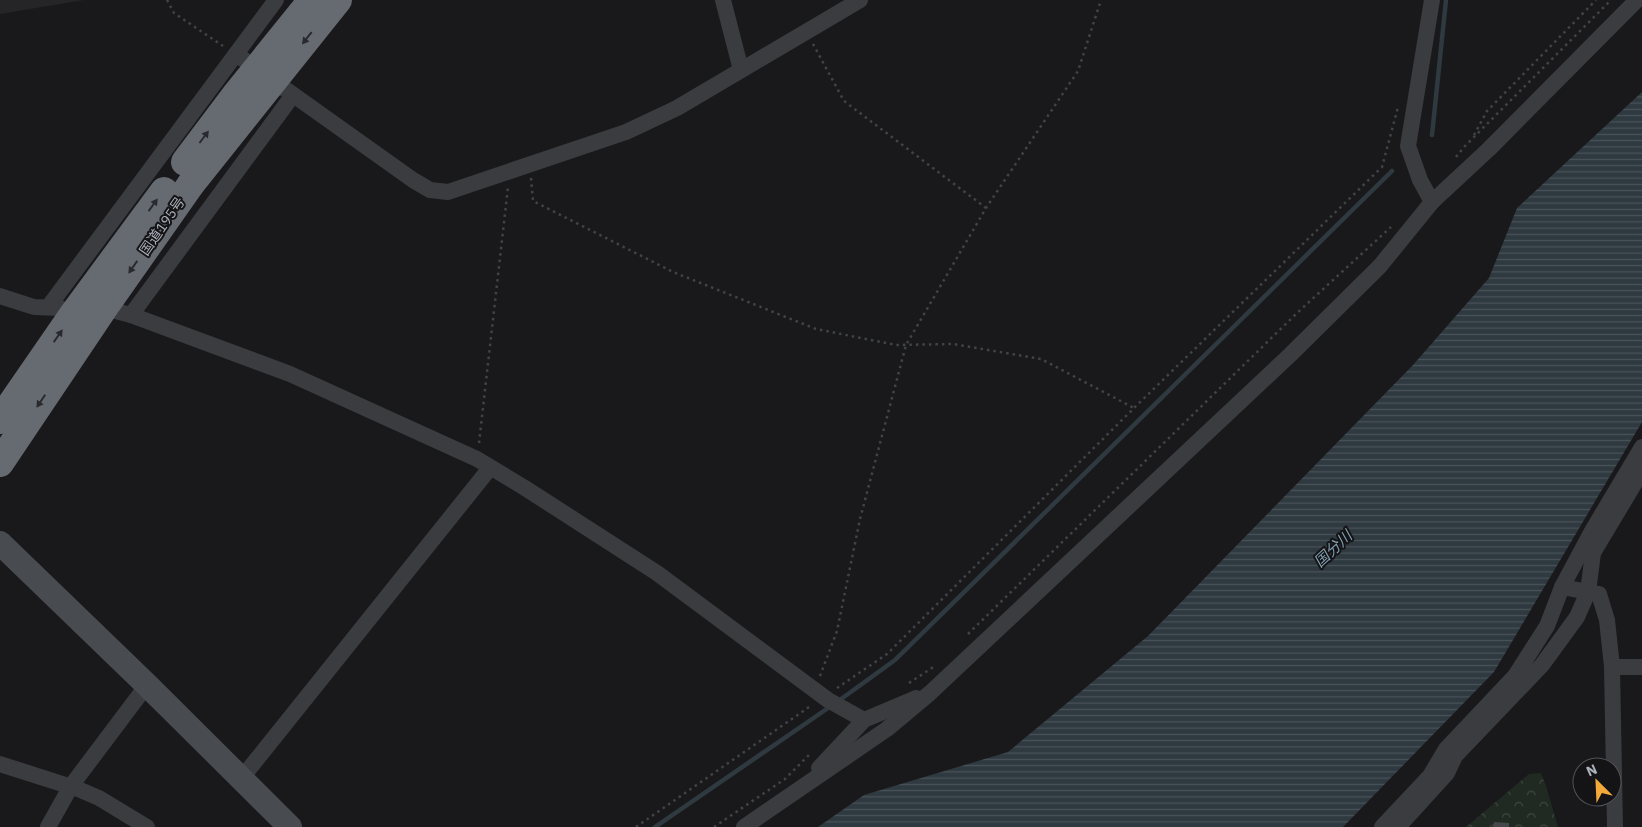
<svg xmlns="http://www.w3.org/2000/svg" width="1642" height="827" viewBox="0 0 1642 827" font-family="'IBM Plex Sans','Noto Sans JP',sans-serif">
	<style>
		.built { fill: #252528 }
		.forest { fill: url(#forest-crowns) }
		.water { fill: url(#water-rules) }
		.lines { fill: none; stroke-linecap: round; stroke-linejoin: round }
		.stream { stroke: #2f3940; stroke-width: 4.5 }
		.building { fill: #46474b }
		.path { stroke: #404347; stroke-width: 2.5; stroke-dasharray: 2.5 4; stroke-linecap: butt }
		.street { stroke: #3a3c40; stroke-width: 16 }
		.secondary { stroke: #484b50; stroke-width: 24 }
		.highway { stroke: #666a71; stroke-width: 28 }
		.highway-bridge { stroke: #666a71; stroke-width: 28 }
		.oneway { fill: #282a2d }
		.labels { text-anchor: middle; stroke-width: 4; stroke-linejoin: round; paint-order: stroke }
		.street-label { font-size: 14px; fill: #acb1bb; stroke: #141416 }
		.water-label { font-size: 15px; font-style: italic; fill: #83a1b5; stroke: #141416 }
	</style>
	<defs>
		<pattern id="forest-crowns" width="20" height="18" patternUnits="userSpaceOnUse" patternTransform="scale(1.25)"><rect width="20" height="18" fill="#212a22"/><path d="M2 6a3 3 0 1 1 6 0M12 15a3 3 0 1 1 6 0" fill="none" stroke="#3f4640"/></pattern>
		<pattern id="water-rules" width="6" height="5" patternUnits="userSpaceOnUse" patternTransform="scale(1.25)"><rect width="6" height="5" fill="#2f3940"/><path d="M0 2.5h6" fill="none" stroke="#4a535a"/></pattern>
	</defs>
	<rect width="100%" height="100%" fill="#19191b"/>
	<!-- built -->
	<path class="built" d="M0 0H84L0 14Z"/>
	<!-- forest -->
	<path class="forest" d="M1541 773 1546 786 1558 827H1466L1529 774Z"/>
	<!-- water -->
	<path class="water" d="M1642 92V422L1494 672 1343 827H818L864 795 1008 752 1148 636 1413 365 1489 278 1517 208Z"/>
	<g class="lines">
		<!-- stream -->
		<g class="stream">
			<path d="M1432 135 1446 0"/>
			<path d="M837 702 895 660 1392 171"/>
			<path d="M655 827 831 706"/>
		</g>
	</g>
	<!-- building -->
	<path class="building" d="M1494 822 1509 823V827H1493Z"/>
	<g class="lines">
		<!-- path -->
		<g class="path">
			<path d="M167 0 174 13 223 46"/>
			<path d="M813 44 844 101 986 208"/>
			<path d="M1474 135 1487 111 1596 0"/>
			<path d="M1456 157 1464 147 1611 0"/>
			<path d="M531 178 533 201 673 272 816 329 896 345 953 344 1041 359 1134 408"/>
			<path d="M479 443 508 187"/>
			<path d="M968 634 1297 313 1391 227"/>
			<path d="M820 676 837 631 860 519 906 345 986 208 1078 71 1101 0"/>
			<path d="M909 683 935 666"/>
			<path d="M837 688 887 654 1134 408 1382 167 1398 107"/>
			<path d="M636 827 812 705"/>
			<path d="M714 827 785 779 809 755"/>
		</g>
		<!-- street -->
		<g class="street">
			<path d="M723 0 741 70"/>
			<path d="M236 54 413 180 430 190 448 192 626 132 677 108 860 0"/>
			<path d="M1432 202 1420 180 1408 146 1432 0"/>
			<path d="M0 296 34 307 60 308"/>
			<path d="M49 306 276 0"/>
			<path d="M104 308 131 315 290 374 477 459 525 488 657 573 828 700 864 720 819 768"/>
			<path d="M131 315 293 95"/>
			<path d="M1562 587 1599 594 1607 620 1612 667 1615 827"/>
			<path d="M1612 667H1642"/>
			<path d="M864 720 916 698"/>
			<path d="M0 764 78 789 99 798 147 827"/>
			<path d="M241 779 490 468"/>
			<path d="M48 827 71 786 147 685"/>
			<path d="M744 827 887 729 930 693 1290 355 1380 266 1432 202 1489 149 1637 0"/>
			<path d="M1382 827 1430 776 1446 749 1515 676 1547 626 1562 587 1592 531 1642 447"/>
			<path d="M1398 827 1447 773 1455 756 1542 665 1577 617 1588 592 1593 553 1642 471"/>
		</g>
		<!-- secondary -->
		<path class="secondary" d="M0 543 147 685 290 827"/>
		<!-- highway -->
		<g class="highway">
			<path d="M0 420 74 313 164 191"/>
			<path d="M0 463 104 308 191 184"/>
		</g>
		<!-- highway-bridge -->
		<g class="highway-bridge">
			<path d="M185 162 237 93 312 0"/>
			<path d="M191 184 338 0"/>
		</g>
	</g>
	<!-- one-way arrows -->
	<defs><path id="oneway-solid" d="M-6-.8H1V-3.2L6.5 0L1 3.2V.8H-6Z" transform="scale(1.25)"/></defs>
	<g class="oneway">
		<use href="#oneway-solid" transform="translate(307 38) rotate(128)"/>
		<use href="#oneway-solid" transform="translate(204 137) rotate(-53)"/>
		<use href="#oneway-solid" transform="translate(153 205) rotate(-54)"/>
		<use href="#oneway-solid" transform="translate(133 267) rotate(125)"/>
		<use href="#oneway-solid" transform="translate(58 336) rotate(-55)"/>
		<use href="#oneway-solid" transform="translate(41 401) rotate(124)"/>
	</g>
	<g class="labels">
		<!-- street labels -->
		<g class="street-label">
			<text transform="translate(162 226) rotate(-55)" y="5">国道195号</text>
		</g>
		<!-- water labels -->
		<g class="water-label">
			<text transform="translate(1333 549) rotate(-43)" y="5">国分川</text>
		</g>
	</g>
	<!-- north arrow -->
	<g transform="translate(1597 782) rotate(336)"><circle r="24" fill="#141416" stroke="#515358"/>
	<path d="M0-4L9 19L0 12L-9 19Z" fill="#f2aa3a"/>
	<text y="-8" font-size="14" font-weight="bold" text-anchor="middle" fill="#acb1bb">N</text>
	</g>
</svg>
